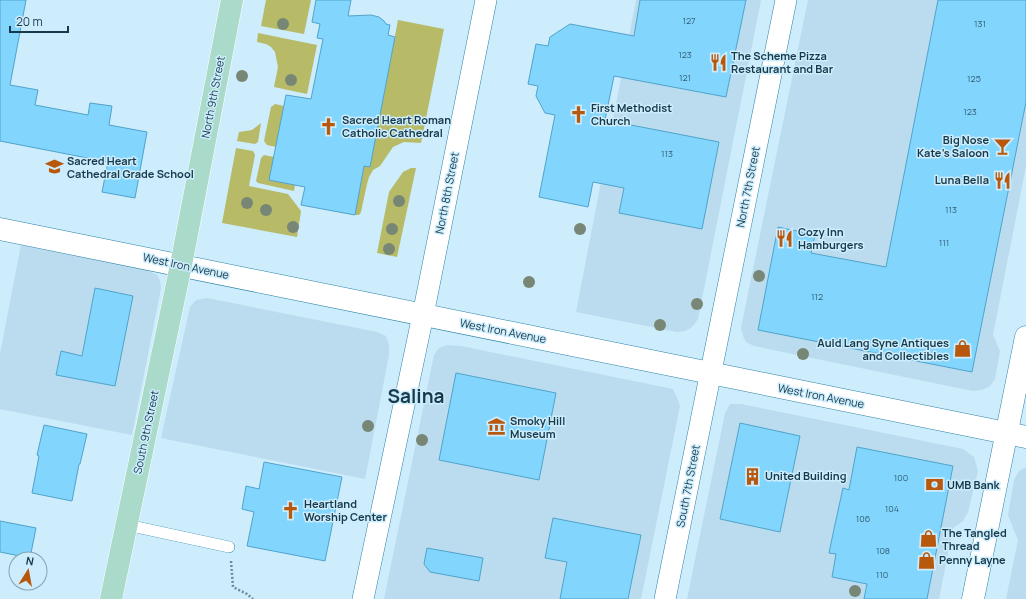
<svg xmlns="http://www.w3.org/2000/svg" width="1026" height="599" viewBox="0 0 1026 599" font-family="Manrope,sans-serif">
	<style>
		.built { fill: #badcee }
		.green { fill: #b7ba66 }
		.building { fill: #82d5fd; stroke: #50a3ca }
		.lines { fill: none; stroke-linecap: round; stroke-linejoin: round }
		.lane-casing { stroke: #2b83a8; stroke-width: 12 }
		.street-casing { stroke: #2b83a8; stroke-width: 22 }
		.secondary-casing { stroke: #2b83a8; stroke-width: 23 }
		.primary-casing { stroke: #fff; stroke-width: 23 }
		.path { stroke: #6a8c9c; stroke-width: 2.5; stroke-dasharray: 2 2; stroke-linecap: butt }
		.lane { stroke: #fff; stroke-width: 11 }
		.street { stroke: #fff; stroke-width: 21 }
		.secondary { stroke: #fff; stroke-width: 22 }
		.primary { stroke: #a9daca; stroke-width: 22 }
		.tree { fill: #788675 }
		.labels { text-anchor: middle; stroke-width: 3; stroke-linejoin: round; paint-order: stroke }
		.number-label { font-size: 9px; fill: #316177 }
		.poi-label { font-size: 11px; font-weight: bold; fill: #163a4a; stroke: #cdecfc; text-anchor: start }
		.street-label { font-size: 11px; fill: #163a4a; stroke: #cdecfc }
		.town-label { font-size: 19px; font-weight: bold; fill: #163a4a; stroke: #cdecfc }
	</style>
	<rect width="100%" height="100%" fill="#cdecfc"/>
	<!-- built -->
	<g class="built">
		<path d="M636 0H761L698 319 692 327 685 331 677 332 576 312Z"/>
		<path d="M808 0H1026V166L993 335 1000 351 995 379 990 386 982 390 973 391 754 346 746 342 743 336 741 328Z"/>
		<path d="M21 245 147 270 157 275 160 281 161 288 132 435 0 409V354Z"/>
		<path d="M207 298 377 332 386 336 389 345V355L365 479 161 438 190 307 196 300Z"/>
		<path d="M447 345 461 346 673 389 676 395 680 406 641 599H384L434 355 439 348Z"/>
		<path d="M730 404H741L963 449 974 457 978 471 968 512 963 521 953 528 939 599H687L725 413Z"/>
		<path d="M1026 467V599H1006L1018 540 1008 515 1014 480 1019 471Z"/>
	</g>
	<!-- green -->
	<g class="green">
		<path d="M266 0H311L304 34 261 26Z"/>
		<path d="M398 20 444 29 421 143 404 142 393 147 380 166 373 170 369 177 367 184 361 212 359 215H355L362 176 349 174 351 163 370 166Z"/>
		<path d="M258 33 317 45 307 94 274 87 278 67 275 52 271 47 266 44 257 42Z"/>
		<path d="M275 104 284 106 276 147 267 145 264 141 271 107Z"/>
		<path d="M261 123 258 142 255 144 237 141 239 132 252 130Z"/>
		<path d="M236 148 253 151 255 155 249 186 288 194 301 211 297 237 222 223Z"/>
		<path d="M264 155 274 157 270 180 295 185 294 191 258 183 256 181 261 158Z"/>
		<path d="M411 168H416L397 257 377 253 389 192 403 172Z"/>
	</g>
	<!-- building -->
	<g class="building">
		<path d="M0 0H26L10 85 38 90 35 105 88 115 90 103 112 106 109 125 147 132 135 198 102 192 108 162 0 141Z"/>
		<path d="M316 0H351L348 16 371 15 379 17 384 21 386 24 390 25 388 35 395 37 370 167 364 166 355 215 301 205 305 187 269 180 286 95 311 99 323 39 317 38 320 24 312 22Z"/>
		<path d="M640 0H746L726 97 614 76 605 120 719 142 702 229 619 213 624 188 593 182 588 207 539 197 555 115 545 113 536 96 538 86 528 84 536 44 548 46 550 37 570 24 634 36Z"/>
		<path d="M938 0H1026V102L972 372 758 330 778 227 815 235 811 253 886 267Z"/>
		<path d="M95 288 133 296 115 386 56 375 61 351 82 356Z"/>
		<path d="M456 373 556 393 539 480 439 460Z"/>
		<path d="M740 423 800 436 780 532 720 519Z"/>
		<path d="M44 425 87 434 80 464H79L72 501 32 493 39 456 37 455Z"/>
		<path d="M857 447 953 466 927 599H864L867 584 832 577 836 554 829 553 834 529 843 488 849 490Z"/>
		<path d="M264 462 342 477 325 561 247 546 254 512 242 509 246 486 259 489Z"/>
		<path d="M553 518 641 535 628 599H560L567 562 545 558Z"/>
		<path d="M0 521 36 528 30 558 0 552Z"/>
		<path d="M427 548 483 558 479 581 430 572 424 564Z"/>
	</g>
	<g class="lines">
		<defs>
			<path id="lane" d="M127 525 229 547"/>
			<g id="street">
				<path d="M363 599 423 315 486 0"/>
				<path d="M665 599 786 0"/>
			</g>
			<g id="secondary">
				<path d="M0 229 1026 437"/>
				<path d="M973 599 1026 337"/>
			</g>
			<path id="primary" d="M111 599 181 265 232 0"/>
		</defs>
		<!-- lane casing -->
		<use href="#lane" class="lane-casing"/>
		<!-- street casing -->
		<use href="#street" class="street-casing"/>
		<!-- secondary casing -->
		<use href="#secondary" class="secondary-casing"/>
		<!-- primary casing -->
		<use href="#primary" class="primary-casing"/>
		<!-- path -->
		<path class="path" d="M231 561 233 587 247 594 253 599"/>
		<!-- lane -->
		<use href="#lane" class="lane"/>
		<!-- street -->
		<use href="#street" class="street"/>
		<!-- secondary -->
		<use href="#secondary" class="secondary"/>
		<!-- primary -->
		<use href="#primary" class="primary"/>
	</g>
	<!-- trees -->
	<g class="tree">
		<circle cx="283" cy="24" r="6"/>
		<circle cx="242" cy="76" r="6"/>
		<circle cx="291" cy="80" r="6"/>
		<circle cx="399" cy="201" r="6"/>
		<circle cx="247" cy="203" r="6"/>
		<circle cx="266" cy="210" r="6"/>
		<circle cx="293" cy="227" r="6"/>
		<circle cx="392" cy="229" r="6"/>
		<circle cx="580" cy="229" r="6"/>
		<circle cx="389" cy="249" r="6"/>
		<circle cx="759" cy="276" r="6"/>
		<circle cx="529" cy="282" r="6"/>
		<circle cx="697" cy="304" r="6"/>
		<circle cx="660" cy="325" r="6"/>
		<circle cx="803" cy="354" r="6"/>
		<circle cx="368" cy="426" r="6"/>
		<circle cx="422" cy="440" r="6"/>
		<circle cx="855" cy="591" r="6"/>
	</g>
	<!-- icons -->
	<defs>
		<symbol id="restaurant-bare" viewBox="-9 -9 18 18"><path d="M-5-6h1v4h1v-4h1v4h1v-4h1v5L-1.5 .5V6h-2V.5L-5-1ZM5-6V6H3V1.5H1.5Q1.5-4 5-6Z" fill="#b7580d" stroke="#cdecfc" stroke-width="2.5" paint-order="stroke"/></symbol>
		<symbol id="church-bare" viewBox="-9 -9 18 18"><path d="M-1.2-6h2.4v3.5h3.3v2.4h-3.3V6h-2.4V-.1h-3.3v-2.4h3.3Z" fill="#b7580d" stroke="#cdecfc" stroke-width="2.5" paint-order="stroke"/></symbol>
		<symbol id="bar-bare" viewBox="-9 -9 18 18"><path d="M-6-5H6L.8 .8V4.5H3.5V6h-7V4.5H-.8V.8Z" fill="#b7580d" stroke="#cdecfc" stroke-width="2.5" paint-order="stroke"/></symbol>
		<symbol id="school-bare" viewBox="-9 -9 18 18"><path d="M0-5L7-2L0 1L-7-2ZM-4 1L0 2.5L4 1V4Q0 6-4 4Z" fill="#b7580d" stroke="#cdecfc" stroke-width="2.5" paint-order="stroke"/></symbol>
		<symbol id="shop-bare" viewBox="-9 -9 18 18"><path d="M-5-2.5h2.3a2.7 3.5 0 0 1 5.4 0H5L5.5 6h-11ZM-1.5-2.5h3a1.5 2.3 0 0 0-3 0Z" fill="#b7580d" stroke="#cdecfc" stroke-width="2.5" paint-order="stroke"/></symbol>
		<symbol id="museum-bare" viewBox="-9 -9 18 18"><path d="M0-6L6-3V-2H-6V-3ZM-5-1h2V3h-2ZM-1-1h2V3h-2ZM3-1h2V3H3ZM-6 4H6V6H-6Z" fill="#b7580d" stroke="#cdecfc" stroke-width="2.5" paint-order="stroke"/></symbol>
		<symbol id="building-bare" viewBox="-9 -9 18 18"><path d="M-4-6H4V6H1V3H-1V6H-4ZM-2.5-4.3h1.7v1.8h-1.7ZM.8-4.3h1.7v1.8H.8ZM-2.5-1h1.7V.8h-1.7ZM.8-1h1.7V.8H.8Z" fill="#b7580d" stroke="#cdecfc" stroke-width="2.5" paint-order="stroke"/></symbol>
		<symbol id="bank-bare" viewBox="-9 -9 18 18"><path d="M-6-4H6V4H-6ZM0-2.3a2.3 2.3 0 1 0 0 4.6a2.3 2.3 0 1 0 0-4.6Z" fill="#b7580d" stroke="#cdecfc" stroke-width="2.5" paint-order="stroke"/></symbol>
	</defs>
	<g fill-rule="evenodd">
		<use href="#restaurant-bare" x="706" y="50" width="25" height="25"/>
		<use href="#church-bare" x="566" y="102" width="25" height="25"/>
		<use href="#church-bare" x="316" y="114" width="25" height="25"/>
		<use href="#bar-bare" x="990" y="134" width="25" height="25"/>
		<use href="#school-bare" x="42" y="154" width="25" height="25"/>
		<use href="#restaurant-bare" x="990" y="168" width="25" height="25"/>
		<use href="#restaurant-bare" x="772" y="226" width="25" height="25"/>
		<use href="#shop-bare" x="950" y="336" width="25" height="25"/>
		<use href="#museum-bare" x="484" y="414" width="25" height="25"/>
		<use href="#building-bare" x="740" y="464" width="25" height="25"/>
		<use href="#bank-bare" x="922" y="472" width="25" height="25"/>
		<use href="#church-bare" x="278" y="498" width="25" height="25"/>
		<use href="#shop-bare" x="916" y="526" width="25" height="25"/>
		<use href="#shop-bare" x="914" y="548" width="25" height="25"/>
	</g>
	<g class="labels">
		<!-- number labels -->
		<g class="number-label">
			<text x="689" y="24">127</text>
			<text x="980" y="27">131</text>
			<text x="685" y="58">123</text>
			<text x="685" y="81">121</text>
			<text x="974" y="82">125</text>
			<text x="970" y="115">123</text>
			<text x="667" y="157">113</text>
			<text x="951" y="213">113</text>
			<text x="944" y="246">111</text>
			<text x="817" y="300">112</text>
			<text x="901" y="481">100</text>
			<text x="892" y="512">104</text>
			<text x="863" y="522">106</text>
			<text x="883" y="554">108</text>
			<text x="882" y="578">110</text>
		</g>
		<!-- poi labels -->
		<g class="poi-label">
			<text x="731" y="60">The Scheme Pizza<tspan x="731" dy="13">Restaurant and Bar</tspan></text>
			<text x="591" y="112">First Methodist<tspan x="591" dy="13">Church</tspan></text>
			<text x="342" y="124">Sacred Heart Roman<tspan x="342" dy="13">Catholic Cathedral</tspan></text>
			<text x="989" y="144" text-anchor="end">Big Nose<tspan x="989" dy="13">Kate's Saloon</tspan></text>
			<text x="67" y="165">Sacred Heart<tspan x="67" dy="13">Cathedral Grade School</tspan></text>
			<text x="989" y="184" text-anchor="end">Luna Bella</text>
			<text x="798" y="236">Cozy Inn<tspan x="798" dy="13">Hamburgers</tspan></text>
			<text x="949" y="347" text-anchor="end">Auld Lang Syne Antiques<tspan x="949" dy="13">and Collectibles</tspan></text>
			<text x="510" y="425">Smoky Hill<tspan x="510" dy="13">Museum</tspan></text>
			<text x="765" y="480">United Building</text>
			<text x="947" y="489">UMB Bank</text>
			<text x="304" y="508">Heartland<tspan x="304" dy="13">Worship Center</tspan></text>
			<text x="942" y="537">The Tangled<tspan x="942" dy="13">Thread</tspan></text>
			<text x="939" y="564">Penny Layne</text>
		</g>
		<!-- street labels -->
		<g class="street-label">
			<text transform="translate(213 97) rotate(-79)" y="4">North 9th Street</text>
			<text transform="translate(748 187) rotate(-79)" y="4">North 7th Street</text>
			<text transform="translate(447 193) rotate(-79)" y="4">North 8th Street</text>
			<text transform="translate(186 266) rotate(12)" y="4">West Iron Avenue</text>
			<text transform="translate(503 331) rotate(11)" y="4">West Iron Avenue</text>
			<text transform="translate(821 396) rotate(11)" y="4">West Iron Avenue</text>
			<text transform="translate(146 432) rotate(-78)" y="4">South 9th Street</text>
			<text transform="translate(688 486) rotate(-79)" y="4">South 7th Street</text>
		</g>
		<!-- town labels -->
		<g class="town-label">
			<text x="416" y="403">Salina</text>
		</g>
	</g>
	<!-- north arrow -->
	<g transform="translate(28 571) rotate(11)"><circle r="19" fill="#cdecfc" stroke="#84a5b5"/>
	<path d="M0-3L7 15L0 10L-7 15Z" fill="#b7580d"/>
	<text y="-6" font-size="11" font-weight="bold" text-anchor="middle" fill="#163a4a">N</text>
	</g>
	<!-- scale -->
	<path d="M10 26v6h58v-6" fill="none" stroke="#163a4a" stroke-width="2"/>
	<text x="16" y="26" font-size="12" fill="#163a4a" stroke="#cdecfc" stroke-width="3" paint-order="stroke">20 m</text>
</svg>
